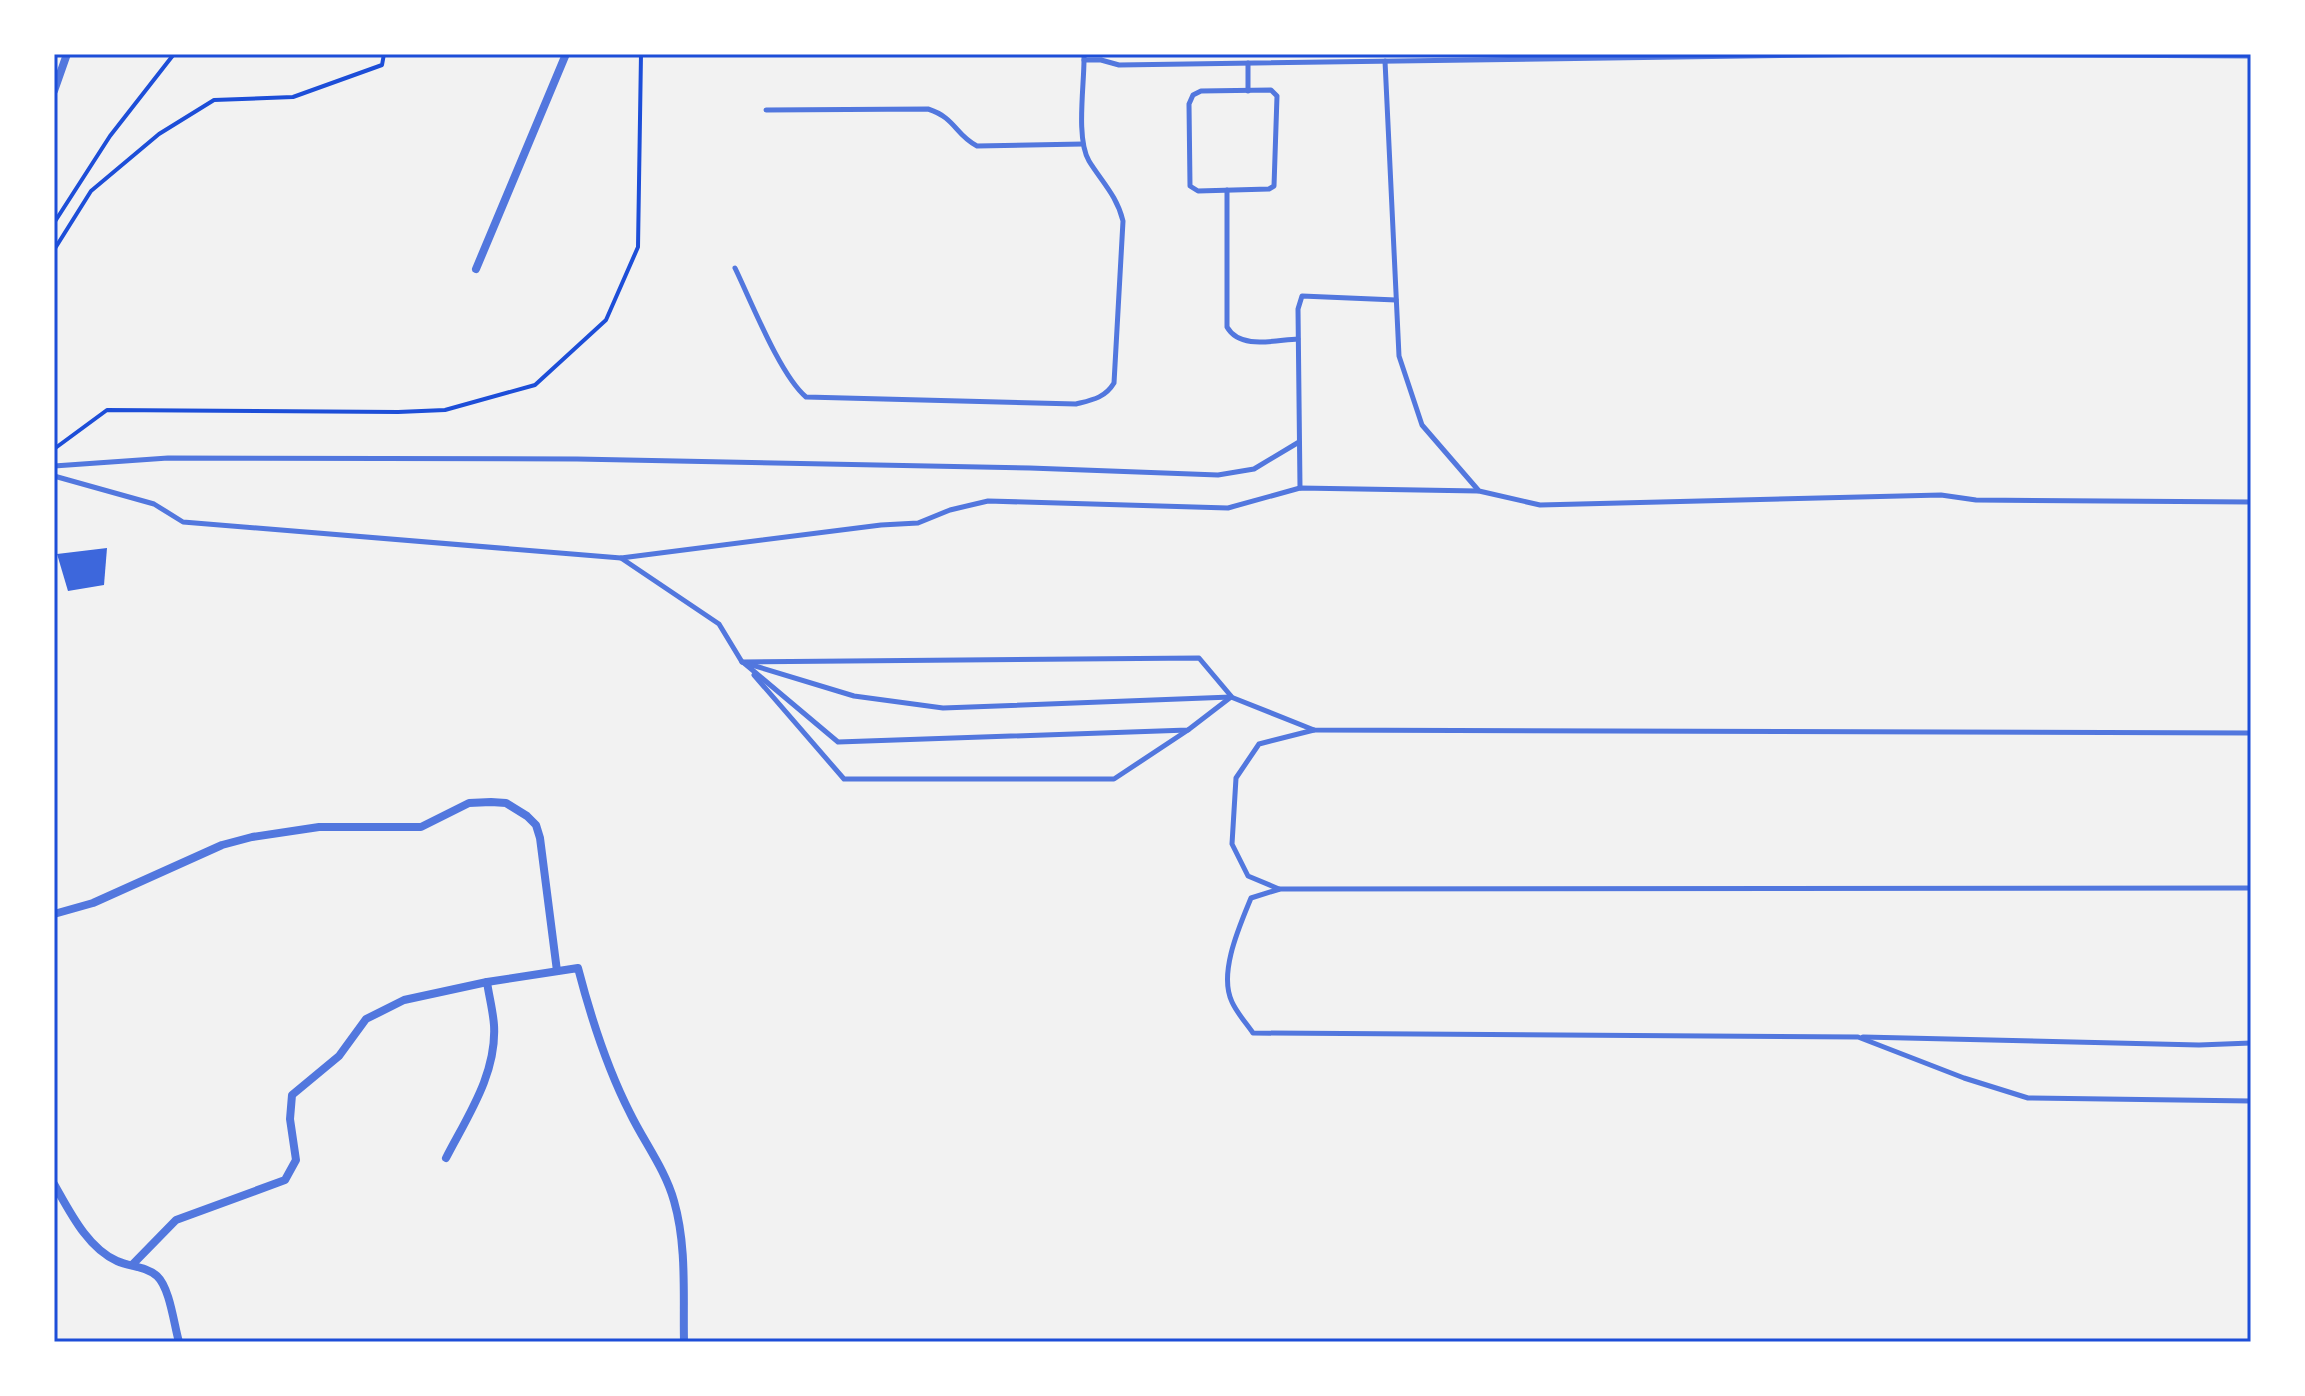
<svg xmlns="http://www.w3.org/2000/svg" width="2305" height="1396" viewBox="0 0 2305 1396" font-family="Helvetica,sans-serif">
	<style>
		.building { fill: #3d67dc }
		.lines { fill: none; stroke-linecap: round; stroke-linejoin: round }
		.path { stroke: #1d4ed8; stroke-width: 4 }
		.service { stroke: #5277de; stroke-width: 5 }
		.minor { stroke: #5277de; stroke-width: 8 }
		.neatline { fill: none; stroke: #1d4ed8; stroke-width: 3 }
	</style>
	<rect width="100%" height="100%" fill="#f2f2f2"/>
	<!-- building -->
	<path class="building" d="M107 548 104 585 68 591 57 554Z"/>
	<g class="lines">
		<!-- path -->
		<g class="path">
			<path d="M54 223 110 136 174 54"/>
			<path d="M54 250 91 191 159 134 214 100 293 97 382 65 384 54"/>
			<path d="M54 449 107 410 398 412 445 410 535 385 606 320 638 247 641 54"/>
		</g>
		<!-- service -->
		<g class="service">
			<path d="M1084 54V60H1101L1119 65 1888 54 2251 56"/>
			<path d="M1385 61 1399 356 1422 425 1479 491 1540 505 1941 495 1976 500 2251 502"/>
			<path d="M1248 63V91"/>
			<path d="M1271 90 1277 96 1274 186 1269 189 1198 191 1190 186 1189 104 1193 95 1201 91Z"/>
			<path d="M766 110 928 109C956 118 955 135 977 146L1083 144"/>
			<path d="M1227 190V327C1240 350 1275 340 1298 339"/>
			<path d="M735 268C751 301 780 375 806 397L1076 404C1092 400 1105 398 1114 383L1123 221C1117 196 1102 182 1089 161 1076 139 1084 87 1084 60"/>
			<path d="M54 466 168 458 577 459 1030 468 1218 475 1254 469 1299 442"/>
			<path d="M54 476 154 504 183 522 621 558 719 624 742 662 1199 658 1231 696"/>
			<path d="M1300 488 1298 309 1302 296 1396 300"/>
			<path d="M621 558 881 525 918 523 950 510 988 501 1228 508 1300 488 1478 491"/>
			<path d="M742 662 854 696 943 708 1231 697 1314 730 2251 733"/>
			<path d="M744 663 838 742 1188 730 1231 697"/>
			<path d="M754 675 844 779H1114L1188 730"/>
			<path d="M2251 888 1280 889 1251 898C1240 925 1218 973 1232 1002 1237 1013 1246 1023 1253 1033L1858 1037 1964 1078 2028 1098 2251 1101"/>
			<path d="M1279 889 1248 876 1232 844 1236 778 1259 744 1314 730"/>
			<path d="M1863 1037 2199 1045 2251 1043"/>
		</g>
		<!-- minor -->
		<g class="minor">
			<path d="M54 91 67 54"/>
			<path d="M476 269 566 54"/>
			<path d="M54 914 93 903 222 845 252 837 319 827H421L469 803 491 802 506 803 527 816 536 825 540 838 557 971"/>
			<path d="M446 1158C467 1117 497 1074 494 1025 493 1011 489 996 487 982"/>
			<path d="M54 1184C69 1210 87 1248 117 1261 130 1267 146 1266 157 1276 170 1288 174 1325 179 1342"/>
			<path d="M132 1265 176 1220 285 1180 296 1160 290 1119 292 1095 339 1056 366 1019 404 1000 487 982 578 968C591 1018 606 1066 630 1113 644 1142 665 1169 674 1201 687 1246 683 1295 684 1342"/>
		</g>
	</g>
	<!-- border -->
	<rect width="2305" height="1396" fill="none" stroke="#ffffff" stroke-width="112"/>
	<rect x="56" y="56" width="2193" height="1284" class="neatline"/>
</svg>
